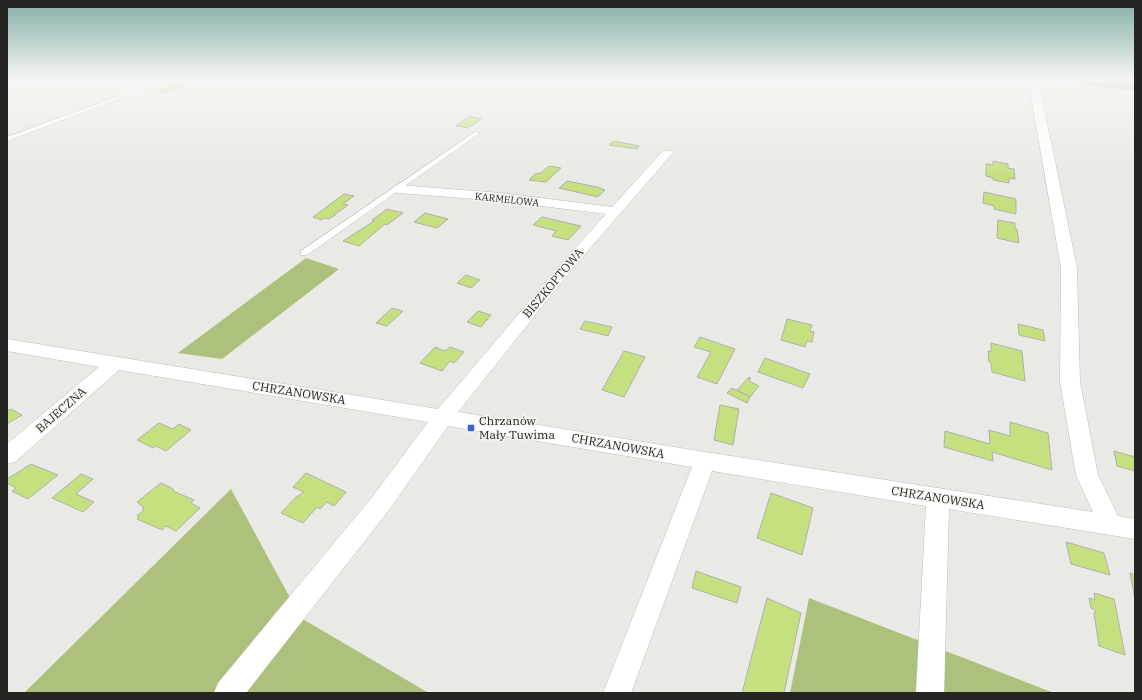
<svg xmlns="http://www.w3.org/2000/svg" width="1142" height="700" viewBox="0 0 1142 700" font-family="'IBM Plex Serif',serif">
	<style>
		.green { fill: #adc17c }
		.water { fill: #8ba343 }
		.building { fill: #c6e080; stroke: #afb1ac }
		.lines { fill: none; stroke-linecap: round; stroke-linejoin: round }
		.lane-casing { stroke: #bec0bb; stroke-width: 1 }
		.street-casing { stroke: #bec0bb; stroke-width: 1 }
		.lane { fill: #fff; fill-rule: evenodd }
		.street { fill: #fff; fill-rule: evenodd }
		.poi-dot { fill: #3665d5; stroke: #f6f8f3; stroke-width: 1.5 }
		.labels { text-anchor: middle; stroke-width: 3; stroke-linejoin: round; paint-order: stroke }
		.far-street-label { font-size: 10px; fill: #252524; stroke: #f6f8f3 }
		.street-label { font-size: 12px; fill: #252524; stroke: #f6f8f3 }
		.poi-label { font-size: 12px; fill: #252524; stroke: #f6f8f3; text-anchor: start }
	</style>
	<rect width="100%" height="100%" fill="#e9eae5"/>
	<!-- green -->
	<g class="green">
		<path d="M306 258 339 269 222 359 178 353Z"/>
		<path d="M231 489 301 618 427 692 426 693H24Z"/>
		<path d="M809 598 1054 693H790Z"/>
	</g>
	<!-- water -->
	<path class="water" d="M1067 79H1135V91L1078 84Z"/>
	<!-- building -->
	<g class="building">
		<path d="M1039 79H1056L1058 84 1040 82Z"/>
		<path d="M179 82 187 85 167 93 157 91Z"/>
		<path d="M470 116 481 119 468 128 456 126Z"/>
		<path d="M614 141 639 146 637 149 609 145Z"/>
		<path d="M993 161 1008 164V168L1014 169 1015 179 1009 178V183L993 180V178L986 176V164L993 165Z"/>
		<path d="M549 166 561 168 546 182 529 180 535 174 541 173Z"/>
		<path d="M567 181 597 187 605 190 598 197 559 188Z"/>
		<path d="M984 192 1016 199V214L994 209V206L983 203Z"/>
		<path d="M344 194 354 196 343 204 348 205 334 215H335L329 219 324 218 322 220 313 217Z"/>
		<path d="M387 209 403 213 387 225 385 224 359 246 343 241 374 221 372 220Z"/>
		<path d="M425 213 448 219 437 228 414 222Z"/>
		<path d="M542 217 581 226 568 240 552 236 556 231 533 225Z"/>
		<path d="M998 220 1015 223V229H1017L1019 243 997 238Z"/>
		<path d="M466 275 480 280 471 288 457 283Z"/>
		<path d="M392 308 403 311 387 326 376 323Z"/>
		<path d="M478 311 491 315 481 327 467 322Z"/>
		<path d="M787 319 812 325 810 331 814 332 812 342 807 341 805 347 781 340Z"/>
		<path d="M585 321 612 327 608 336 580 329Z"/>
		<path d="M1018 324 1043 330 1045 341 1019 335Z"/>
		<path d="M700 337 735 349 717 384 697 377 711 352 694 347Z"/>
		<path d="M991 343 1022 351 1025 381 992 372 991 363 989 362 988 351 991 352Z"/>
		<path d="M435 347 445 351 450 347 464 352 454 363 450 361 442 371 420 363Z"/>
		<path d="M624 351 645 357 624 397 602 390Z"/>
		<path d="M765 358 810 374 803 388 758 372Z"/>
		<path d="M749 377 751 378 749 381 759 386 750 397 737 390Z"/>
		<path d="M732 388 750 397 747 403 727 393Z"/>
		<path d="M720 405 739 409 733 445 714 440Z"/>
		<path d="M11 409 22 415 7 424V411Z"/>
		<path d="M1010 422 1048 433 1052 470 992 452 993 461 944 447 945 431 990 444 989 430 1010 436Z"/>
		<path d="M159 423 173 429 179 424 191 430 166 451 156 446 153 448 137 440Z"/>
		<path d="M1114 451 1135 457V471L1117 466Z"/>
		<path d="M31 464 58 475 28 499 12 491 16 488 7 483V479Z"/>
		<path d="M306 473 346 492 334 506 327 502 320 509 317 507 303 523 281 513 296 497 304 492 293 487Z"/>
		<path d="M81 474 93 479 76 494 94 502 83 512 52 498Z"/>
		<path d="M161 483 172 488 174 490 173 491 194 500 191 503 200 508 176 531 166 526 162 530 137 519 139 517 137 516 143 511V507L137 502Z"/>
		<path d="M771 493 813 508 802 555 757 538Z"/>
		<path d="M1066 542 1104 553 1110 575 1071 564Z"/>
		<path d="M696 571 741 587 737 603 692 588Z"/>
		<path d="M1130 573 1135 575V599Z"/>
		<path d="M1094 593 1114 599 1125 655 1099 646 1094 613H1096L1094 609 1091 608 1089 598 1095 600Z"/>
		<path d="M767 598 801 613 784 693H742Z"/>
	</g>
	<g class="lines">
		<defs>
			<g id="lane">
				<path d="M165 79H172L7 141V137Z"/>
				<path d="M475 132 480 133 307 255H301V251Z"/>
			</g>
			<path id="street" d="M1028 79H1038L1077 268 1080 382 1098 475 1118 516 1135 519V539L949 509 944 693H916L926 506 712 471 631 693H603L692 467 448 426 389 510 246 693H214L218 683 373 496 428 422 119 370 15 462 7 464V444L99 367 7 351V339L438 409 562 263 606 214 501 201 399 193 394 192 393 189 394 186 399 185 501 193 612 207 663 151H671L673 153 671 155 572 269 458 412 705 452 1093 512 1076 475 1060 382 1061 268Z"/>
		</defs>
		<!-- lane casing -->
		<use href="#lane" class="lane-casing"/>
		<!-- street casing -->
		<use href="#street" class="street-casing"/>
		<!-- lane -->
		<use href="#lane" class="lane"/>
		<!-- street -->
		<use href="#street" class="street"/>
	</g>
	<!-- sky -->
	<linearGradient id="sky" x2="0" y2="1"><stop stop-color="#83ada6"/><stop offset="0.45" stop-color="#f5f6f3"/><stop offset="1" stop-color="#f5f6f3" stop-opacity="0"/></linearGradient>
	<rect width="1142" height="177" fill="url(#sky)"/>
	<!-- markers -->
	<rect class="poi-dot" x="467" y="424" width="8" height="8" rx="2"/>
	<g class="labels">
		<!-- far-street labels -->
		<g class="far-street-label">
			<text transform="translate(507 199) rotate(6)" y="4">KARMELOWA</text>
		</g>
		<!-- street labels -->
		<g class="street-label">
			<text transform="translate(553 283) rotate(-50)" y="4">BISZKOPTOWA</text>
			<text transform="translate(299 393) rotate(9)" y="4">CHRZANOWSKA</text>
			<text transform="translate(61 410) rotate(-41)" y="4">BAJECZNA</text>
			<text transform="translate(618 446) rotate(10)" y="4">CHRZANOWSKA</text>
			<text transform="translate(938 498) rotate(9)" y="4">CHRZANOWSKA</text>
		</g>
		<!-- poi labels -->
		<g class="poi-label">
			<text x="479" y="425">Chrzanów<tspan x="479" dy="14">Mały Tuwima</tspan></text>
		</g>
	</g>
	<!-- border -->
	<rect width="1142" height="700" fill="none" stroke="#252524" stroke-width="16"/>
</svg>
